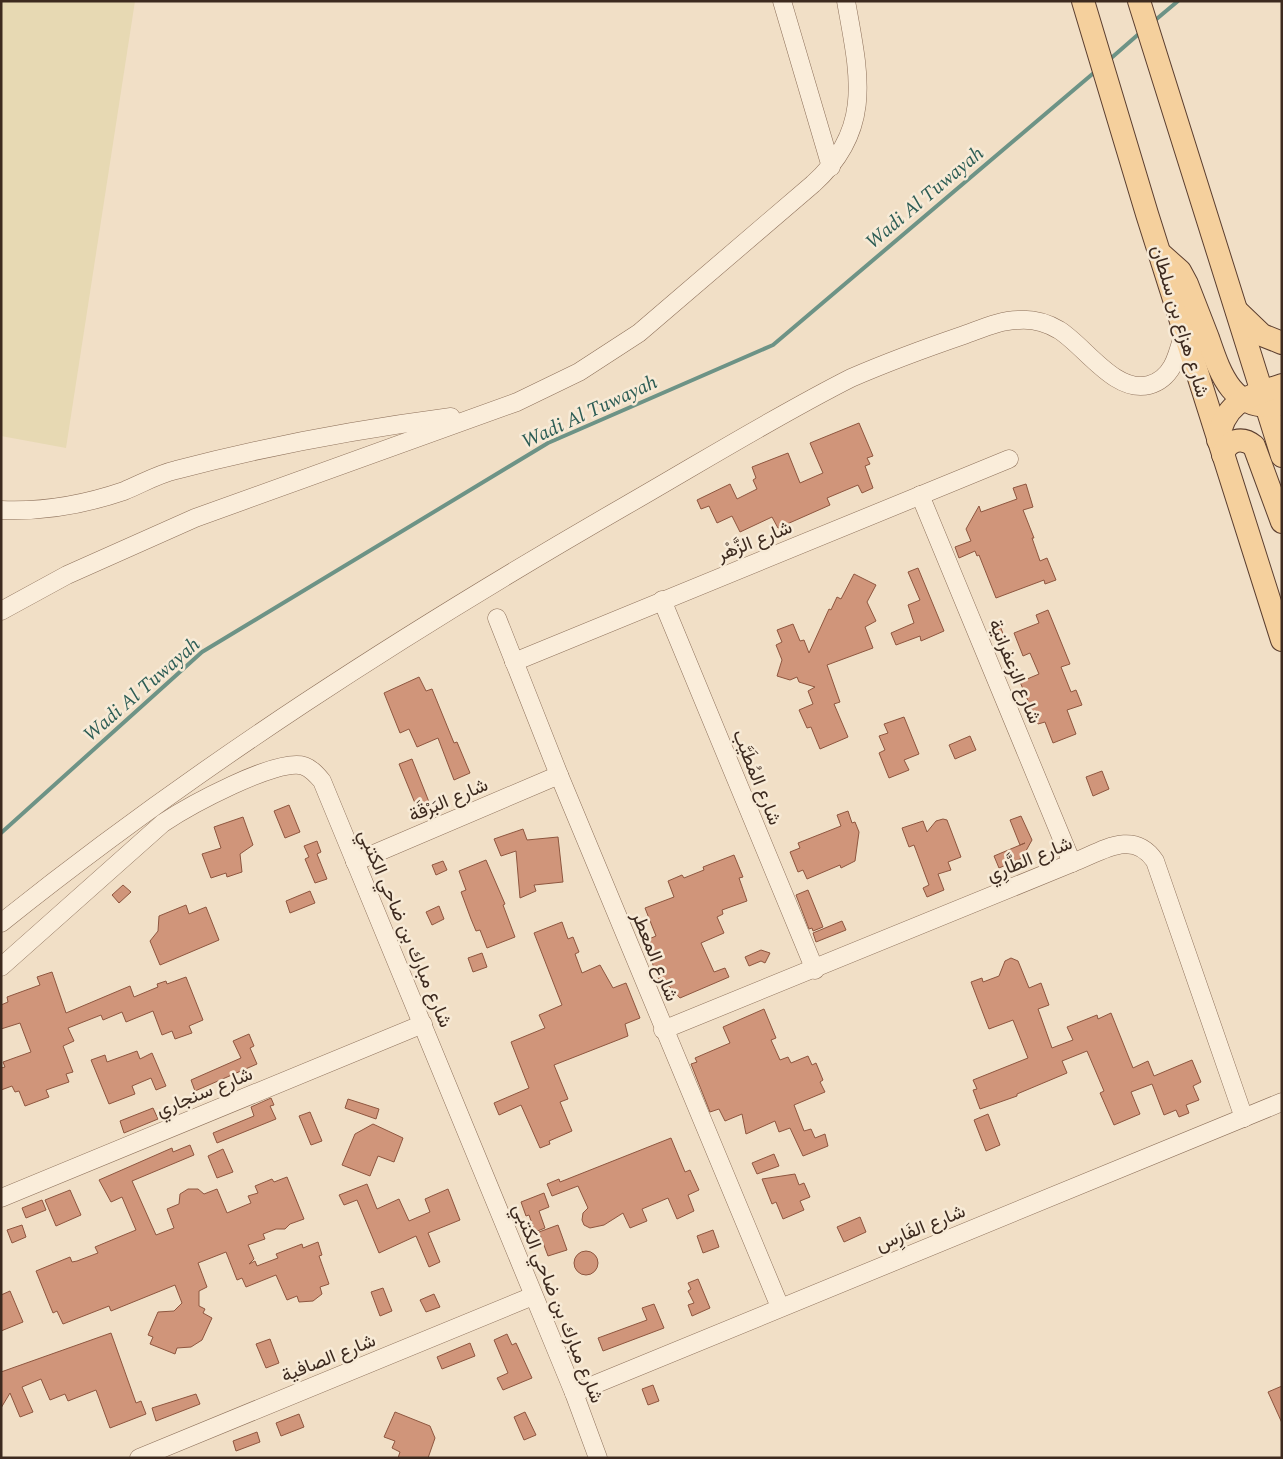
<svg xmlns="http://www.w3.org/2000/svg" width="1283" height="1459" viewBox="0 0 1283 1459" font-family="Spectral,Vazirmatn,serif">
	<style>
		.farmland { fill: #e7d9b3 }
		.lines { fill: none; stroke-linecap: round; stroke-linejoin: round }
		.stream { stroke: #6d9386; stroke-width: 4 }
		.building { fill: #d0957a; stroke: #8e563f }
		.minor-casing { stroke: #8d705a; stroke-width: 19 }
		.major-casing { stroke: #5b3e2f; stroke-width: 24 }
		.minor { stroke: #faedda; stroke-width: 18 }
		.major { stroke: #f5d09d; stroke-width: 22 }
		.labels { text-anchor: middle; stroke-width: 5; stroke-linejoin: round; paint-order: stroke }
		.street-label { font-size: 19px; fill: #3d2a1f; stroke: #f7ead6 }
		.water-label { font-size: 20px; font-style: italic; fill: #2d5d55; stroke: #f7ead6 }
	</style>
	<rect width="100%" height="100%" fill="#f1dfc6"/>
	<!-- farmland -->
	<path class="farmland" d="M1 1H135L66 448 1 436Z"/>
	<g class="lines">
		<!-- stream -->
		<g class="stream">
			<path d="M1153 22 1178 1"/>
			<path d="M1109 60 1141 32"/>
			<path d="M1 833 202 652 548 443 773 345 1096 71"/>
		</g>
	</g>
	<!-- building -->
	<g class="building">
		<path d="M859 423 873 456 867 458 870 464 865 466 873 488 862 493 858 485 827 498 830 505 778 528 772 517 740 532 732 516 717 523 709 506 701 509 697 500 730 484 737 499 757 489 753 480 756 478 752 467 788 453 800 483 823 473 810 443Z"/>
		<path d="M1026 484 1033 507 1023 510 1034 538H1032L1040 561 1047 558 1056 580 1045 584 1044 580 996 598 979 555 977 556 975 551 959 558 955 547 971 541 966 529 979 506 981 512 1017 499 1013 488Z"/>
		<path d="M918 568 944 631 921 641 920 636 896 645 891 633 914 623 908 605 920 600 908 572Z"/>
		<path d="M854 574 876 585 867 602 876 621 865 627 873 648 827 665 840 702 834 704 848 737 820 749 811 727 807 728 799 710 813 704 808 691 815 687 799 682 797 677 790 680 777 676 782 660 776 645 782 642 777 630 793 624 800 641 804 640 809 653 829 609 831 610 837 597 841 599Z"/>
		<path d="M1048 610 1070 664 1061 667 1071 692 1076 690 1082 705 1067 710 1076 734 1053 743 1045 722 1038 724 1020 682 1039 674 1030 653 1023 656 1014 633 1039 623 1036 615Z"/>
		<path d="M1000 626 1004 636 995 640 990 630Z"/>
		<path d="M419 677 426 691 432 689 454 743 457 742 470 773 454 780 438 738 417 747 409 729 400 733 384 693Z"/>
		<path d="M904 717 919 754 904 760 909 770 889 778 879 753 885 750 879 736 888 733 884 724Z"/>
		<path d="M970 736 976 750 955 759 949 745Z"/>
		<path d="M412 759 429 802 417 808 399 764Z"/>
		<path d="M1102 771 1109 789 1093 796 1086 777Z"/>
		<path d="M289 805 300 832 285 838 274 811Z"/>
		<path d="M848 811 852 823 855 822 859 832 855 861 841 868 840 865 807 879 803 870 798 872 790 852 800 848 798 843 841 826 837 815Z"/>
		<path d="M1021 816 1032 840 1022 858 999 868 994 856 1025 843 1020 845 1010 820Z"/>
		<path d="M243 817 253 845 240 854 242 872 227 877 226 873 211 878 202 854 221 848 214 827Z"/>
		<path d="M943 819 947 820 961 857 948 862 951 870 938 874 944 890 927 897 923 888 929 885 914 845 909 847 902 828 923 821 927 832 936 821Z"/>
		<path d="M523 829 527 840 558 837 563 882 534 885 536 891 520 898 516 851 501 856 494 839Z"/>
		<path d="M317 841 321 852 317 854 327 879 315 883 305 859 309 857 304 846Z"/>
		<path d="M734 855 743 877 739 878 747 901 722 910 723 914 717 917 724 933 701 943 714 972 725 968 729 977 680 998 669 986 663 989 646 948 652 946 649 939 656 936 645 908 674 897 668 881 682 875 684 878 704 870 703 867Z"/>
		<path d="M486 860 505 904 503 905 515 937 487 948 480 930 476 931 471 919 461 892 466 890 459 871Z"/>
		<path d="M443 861 447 870 436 875 432 865Z"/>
		<path d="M123 885 131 892 119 903 112 895Z"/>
		<path d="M808 890 823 927 813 931 812 928 809 929 796 895Z"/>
		<path d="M310 891 315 903 290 913 286 901Z"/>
		<path d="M186 905 189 914 206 907 219 940 160 965 150 941 158 931 159 916Z"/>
		<path d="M439 906 444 919 432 925 426 912Z"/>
		<path d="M842 921 846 930 816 942 813 933Z"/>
		<path d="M562 922 568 939 573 937 579 952 575 954 582 973 600 965 613 988 626 983 640 1018 625 1024 628 1036 554 1065 568 1099 560 1102 572 1131 549 1141 550 1144 540 1148 521 1105 499 1115 494 1103 529 1088 511 1042 545 1028 539 1015 562 1005 534 933Z"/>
		<path d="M761 950 770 953 765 963 761 961 749 966 745 957Z"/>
		<path d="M482 953 487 967 473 972 468 958Z"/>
		<path d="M1011 958 1018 961 1029 988 1041 983 1049 1005 1038 1009 1052 1048 1073 1040 1067 1027 1097 1015 1098 1019 1111 1013 1133 1068 1148 1061 1154 1076 1192 1060 1201 1082 1193 1086 1199 1100 1186 1105 1189 1113 1179 1117 1176 1110 1164 1115 1152 1084 1131 1092 1140 1114 1114 1125 1100 1093 1104 1091 1087 1051 1062 1061 1067 1073 1017 1094V1096L980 1109 973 1090 977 1089 973 1080 1028 1058 1013 1020 989 1029 971 982 982 978 983 982 999 976 1005 961Z"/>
		<path d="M52 972 66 1013 130 986 134 997 158 987 157 984 166 981 167 984 186 977 203 1020 189 1026 192 1033 175 1039 172 1031 162 1035 153 1011 126 1022 122 1012 103 1020 101 1015 68 1028 74 1041 63 1046 73 1072 66 1074 69 1082 46 1090 49 1097 25 1106 19 1091 15 1092 12 1086 1 1090V1068L5 1067 3 1062 31 1052 20 1023 1 1029V1005L8 1002 7 997 40 985 37 977Z"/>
		<path d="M764 1009 776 1038 771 1040 780 1060 788 1057 791 1063 808 1056 812 1065 816 1063 823 1080 820 1082 825 1092 794 1105 804 1131 811 1129 815 1138 825 1134 828 1146 803 1156 790 1128 779 1132 775 1121 746 1134 742 1114 725 1121 719 1109 710 1112 691 1064 697 1062 695 1058 730 1043 723 1027Z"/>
		<path d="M249 1034 254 1046 250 1048 257 1064 195 1091 191 1080 241 1058 233 1041Z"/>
		<path d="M137 1051 140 1059 152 1053 166 1086 156 1090 151 1078 132 1086 135 1094 109 1104 91 1060 105 1055 107 1062Z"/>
		<path d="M271 1098 274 1105 270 1106 276 1119 217 1143 213 1133 254 1116 251 1107Z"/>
		<path d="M348 1099 379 1109 376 1119 345 1108Z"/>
		<path d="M153 1108 158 1119 124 1133 120 1121Z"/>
		<path d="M310 1112 322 1141 311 1145 299 1116Z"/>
		<path d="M988 1114 1000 1145 986 1151 974 1120Z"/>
		<path d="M373 1124 403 1138 394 1162 378 1156 370 1176 342 1165 355 1134Z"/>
		<path d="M671 1138 685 1172 690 1170 699 1190 688 1195 694 1211 677 1219 668 1198 642 1209 647 1221 630 1228 623 1213 604 1225 590 1228 584 1225 582 1220 583 1213 588 1208 578 1186 552 1196 547 1184 559 1179 560 1182Z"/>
		<path d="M190 1145 194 1155 132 1181 156 1235 174 1228 167 1209 179 1204 180 1194 188 1189H198L204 1194 217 1189 227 1213 251 1203 248 1196 258 1193 255 1186 272 1179 274 1182 287 1177 304 1219 290 1224 285 1229H276L263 1234 265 1239 248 1245 254 1259 249 1264 255 1261 257 1266 278 1258 276 1254 302 1244 303 1248 318 1242 322 1255 319 1256 329 1284 320 1287 322 1294 313 1301 299 1302 297 1296 287 1300 276 1275 246 1287 242 1278 237 1280 226 1252 198 1263 207 1287 199 1291V1306L205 1309 203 1313 212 1318 202 1340 191 1347 177 1348 175 1354 150 1344 153 1337 148 1335 158 1312 174 1311 182 1303 175 1285 111 1311 109 1306 63 1324 57 1311 53 1313 36 1271 70 1257 72 1262 77 1261 98 1253 95 1247 136 1230 122 1197 111 1202 99 1180 172 1148 173 1152Z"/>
		<path d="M223 1149 233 1172 217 1178 208 1156Z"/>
		<path d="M774 1154 779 1166 757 1174 752 1163Z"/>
		<path d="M795 1174 799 1185 804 1183 810 1197 800 1201 804 1210 783 1219 776 1202 772 1204 762 1179Z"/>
		<path d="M367 1184 377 1209 399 1199 409 1221 430 1212 425 1199 448 1189 460 1220 428 1233 440 1262 429 1267 416 1236 379 1253 357 1200 344 1205 339 1195Z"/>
		<path d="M70 1190 81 1215 56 1226 45 1200Z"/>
		<path d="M544 1193 549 1207 539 1211 545 1228 535 1232 529 1215 526 1216 521 1202Z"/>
		<path d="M42 1200 46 1210 26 1218 22 1208Z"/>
		<path d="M860 1217 866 1232 844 1242 837 1227Z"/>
		<path d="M22 1225 26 1237 12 1243 7 1230Z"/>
		<path d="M558 1225 567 1250 548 1256 539 1232Z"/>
		<path d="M713 1230 719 1247 703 1253 697 1236Z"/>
		<circle cx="586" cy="1263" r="12"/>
		<path d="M698 1279 710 1308 692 1316 688 1305 694 1303 688 1291 691 1289 688 1283Z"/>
		<path d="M383 1288 392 1311 380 1316 371 1292Z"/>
		<path d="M10 1291 23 1322 1 1331V1295Z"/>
		<path d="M434 1294 440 1307 426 1312 420 1300Z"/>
		<path d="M654 1304 664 1328 603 1351 598 1338 647 1320 642 1308Z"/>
		<path d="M111 1333 136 1403 141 1401 146 1414 110 1428 96 1390 68 1401 65 1394 50 1400 41 1379 22 1387 33 1412 20 1417 10 1393 1 1408V1372Z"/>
		<path d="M507 1334 512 1345 516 1343 532 1378 503 1390 497 1378 508 1373 494 1340Z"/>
		<path d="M270 1339 279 1363 266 1368 256 1344Z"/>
		<path d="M470 1343 475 1356 442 1369 437 1357Z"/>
		<path d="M653 1385 659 1401 648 1405 642 1389Z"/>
		<path d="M1282 1386V1423L1268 1392Z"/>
		<path d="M196 1394 200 1404 156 1421 152 1408Z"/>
		<path d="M395 1412 430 1426 435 1438 428 1458H398L400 1452 392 1448 395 1441 384 1437Z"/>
		<path d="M525 1412 536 1435 524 1440 514 1417Z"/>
		<path d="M299 1414 304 1427 281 1436 276 1423Z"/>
		<path d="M257 1432 260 1442 236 1451 233 1441Z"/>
	</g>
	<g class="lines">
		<defs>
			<g id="minor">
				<path d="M782 1 831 167"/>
				<path d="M920 495 1072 863"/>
				<path d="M1 510C45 512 83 505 124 491 141 484 158 474 176 470 267 446 359 429 451 417"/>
				<path d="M662 600 815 970"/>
				<path d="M1 611 67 575 195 518 517 402 579 372 639 333 813 184C874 129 859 74 846 1"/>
				<path d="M497 618 559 775 780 1307"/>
				<path d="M514 662 1009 459"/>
				<path d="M355 862 559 775"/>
				<path d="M1 923C197 766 408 631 625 506 700 463 774 417 851 378 888 362 926 348 964 335 981 329 1000 320 1019 320 1033 319 1047 323 1059 330 1085 346 1115 394 1149 385 1174 378 1178 353 1184 331"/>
				<path d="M1 967 163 823C187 807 277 757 304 766 312 769 317 775 322 781L574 1393 598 1458"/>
				<path d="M663 1030 1072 863C1101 852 1133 828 1155 861L1244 1118"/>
				<path d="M1 1198 423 1024"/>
				<path d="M574 1393 1282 1102"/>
				<path d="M139 1458 533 1296"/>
			</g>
			<g id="major">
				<path d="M1083 1 1147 214 1282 640"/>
				<path d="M1139 1 1282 456"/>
				<path d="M1162 255 1180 271 1187 284C1194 302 1201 320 1208 338 1220 373 1232 412 1278 405"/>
				<path d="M1237 311 1262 335 1282 343"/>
				<path d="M1218 440C1225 400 1248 397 1282 385"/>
				<path d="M1223 455C1227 440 1242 436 1254 446L1282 522"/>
			</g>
		</defs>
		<!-- minor casing -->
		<use href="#minor" class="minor-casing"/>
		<!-- major casing -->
		<use href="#major" class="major-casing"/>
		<!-- minor -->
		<use href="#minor" class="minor"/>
		<!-- major -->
		<use href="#major" class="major"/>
	</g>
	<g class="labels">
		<!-- street labels -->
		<g class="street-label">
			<text transform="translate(1181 321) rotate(73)" y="7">شارع هزاع بن سلطان</text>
			<text transform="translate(754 540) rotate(-22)" y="7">شارع الزَّهْر</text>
			<text transform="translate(1016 671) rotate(68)" y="7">شارع الزعفرانية</text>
			<text transform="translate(758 777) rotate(68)" y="7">شارع المُطَيَّب</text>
			<text transform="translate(448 799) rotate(-23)" y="7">شارع البَرْقَة</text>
			<text transform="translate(1029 858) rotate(-22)" y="7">شارع الطَّارِي</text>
			<text transform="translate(406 928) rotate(67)" y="7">شارع مبارك بن ضاحي الكتبي</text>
			<text transform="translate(656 956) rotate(68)" y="7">شارع المعطر</text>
			<text transform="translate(204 1091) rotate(-22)" y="7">شارع سنجاري</text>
			<text transform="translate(920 1227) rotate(-22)" y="7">شارع الفَارِس</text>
			<text transform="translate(559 1303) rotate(68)" y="7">شارع مبارك بن ضاحي الكتبي</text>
			<text transform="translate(328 1357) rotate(-22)" y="7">شارع الصافية</text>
		</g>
		<!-- water labels -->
		<g class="water-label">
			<text transform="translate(924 197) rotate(-40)" y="7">Wadi Al Tuwayah</text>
			<text transform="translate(589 411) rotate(-25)" y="7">Wadi Al Tuwayah</text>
			<text transform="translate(141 689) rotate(-41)" y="7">Wadi Al Tuwayah</text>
		</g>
	</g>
	<!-- border -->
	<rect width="1283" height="1459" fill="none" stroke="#3d2a1f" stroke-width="5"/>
</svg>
